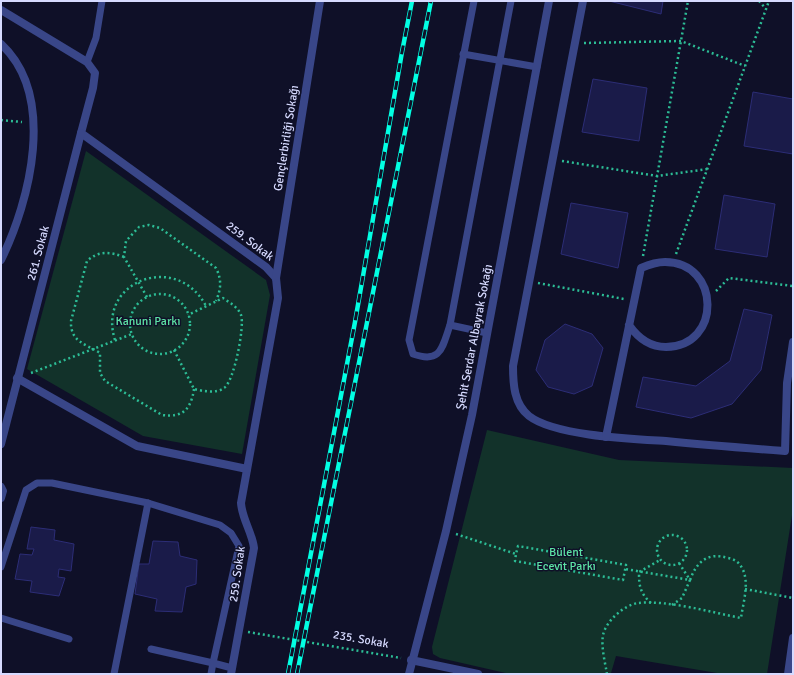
<svg xmlns="http://www.w3.org/2000/svg" width="794" height="675" viewBox="0 0 794 675" font-family="Signika,sans-serif">
	<style>
		.green { fill: #12322a }
		.building { fill: #1a1b49; stroke: #2c2d76 }
		.lines { fill: none; stroke-linecap: round; stroke-linejoin: round }
		.path { stroke: #2cbc95; stroke-width: 2.5; stroke-dasharray: 2 3; stroke-linecap: butt }
		.service { stroke: #394688; stroke-width: 7 }
		.minor { stroke: #394688; stroke-width: 8 }
		.rail-casing { stroke: #02ffe3; stroke-width: 4.5 }
		.rail { stroke: #0f1028; stroke-width: 3; stroke-dasharray: 9; stroke-linecap: butt }
		.labels { text-anchor: middle; stroke-width: 3; stroke-linejoin: round; paint-order: stroke }
		.street-label { font-size: 12px; fill: #d6daff; stroke: #0f1028 }
		.park-label { font-size: 12px; fill: #5de3a5; stroke: #0f1028 }
	</style>
	<rect width="100%" height="100%" fill="#0f1028"/>
	<!-- green -->
	<g class="green">
		<path d="M86 151 266 280 270 295 242 454 143 436 27 369Z"/>
		<path d="M487 430 619 460 793 468V509L767 674H723L616 656 611 673 510 674 440 658 433 654 432 647Z"/>
	</g>
	<!-- building -->
	<g class="building">
		<path d="M609 1H663L661 14Z"/>
		<path d="M593 79 647 88 639 141 582 132Z"/>
		<path d="M753 92 793 99V154L744 146Z"/>
		<path d="M724 195 775 204 767 257 715 249Z"/>
		<path d="M571 203 628 213 618 268 561 254Z"/>
		<path d="M744 309 772 315 761 370 732 404 691 418 636 407 643 377 696 386 730 361Z"/>
		<path d="M565 324 592 334 603 348 592 386 574 394 548 387 536 370 545 340Z"/>
		<path d="M31 527 55 530 54 540 74 544 71 571 59 569 58 577 65 578 59 596 30 592 32 581 15 579 20 554 32 555 34 549H27Z"/>
		<path d="M153 541 178 542 180 556 197 560 196 584 186 587 182 612 155 611 157 599 135 594 139 564H149Z"/>
	</g>
	<g class="lines">
		<!-- path -->
		<g class="path">
			<path d="M759 1 766 9"/>
			<path d="M584 43 681 41 745 66"/>
			<path d="M1 120 22 122"/>
			<path d="M562 161 657 176 708 169"/>
			<path d="M676 254 769 1"/>
			<path d="M643 256 688 1"/>
			<path d="M124 257C111 252 99 250 87 261L71 321C70 342 86 344 100 353V373L105 381 162 415C183 418 191 409 194 389"/>
			<path d="M538 283 624 299"/>
			<path d="M716 291 729 278 793 286"/>
			<circle cx="160" cy="324" r="30"/>
			<path d="M147 297 124 257 126 241 139 227 149 225 160 228 216 268C222 280 221 289 216 301"/>
			<path d="M115 340C96 281 177 251 206 306"/>
			<path d="M174 350 194 389C203 391 216 394 224 388 234 382 245 326 241 315 238 307 230 303 223 298L188 315"/>
			<path d="M31 373 132 334"/>
			<path d="M456 534 516 554 518 546 626 565 623 580 515 561 516 554"/>
			<circle cx="672" cy="550" r="15"/>
			<path d="M745 589 793 598"/>
			<path d="M651 603C640 593 639 586 639 572L660 560"/>
			<path d="M672 605 682 598 690 580 679 563"/>
			<path d="M248 632 401 658"/>
			<path d="M607 674C605 662 601 647 603 635 606 621 624 605 638 603 668 600 710 612 741 618 743 603 750 582 742 568 739 562 734 559 728 558 708 552 697 561 690 580L625 569"/>
		</g>
		<!-- service -->
		<g class="service">
			<path d="M474 1 409 340 413 354C441 364 442 348 450 325L511 1"/>
			<path d="M463 54 537 67"/>
			<path d="M87 62 96 38 102 1"/>
			<path d="M450 325 487 333"/>
			<path d="M1 567 26 490 37 483H52L148 503 220 525 231 533 239 546 213 663 151 649"/>
			<path d="M1 618 69 639"/>
			<path d="M114 674 148 503"/>
			<path d="M211 674 213 663 232 668"/>
		</g>
		<!-- minor -->
		<g class="minor">
			<path d="M583 1 513 366C513 384 514 404 529 416 555 436 633 439 666 441 706 445 745 448 785 451L787 383 793 342"/>
			<path d="M1 10 87 62 95 73 93 88 81 133 266 267 276 278 278 298 241 503C242 519 252 532 254 548L231 674"/>
			<path d="M1 44C57 96 30 201 1 260"/>
			<path d="M276 278 320 1"/>
			<path d="M17 378 137 446 247 469"/>
			<path d="M606 437 641 268C648 265 657 262 665 262 721 262 722 347 666 347 649 347 638 338 629 325"/>
			<path d="M1 444 81 133"/>
			<path d="M1 487 3 491 1 498"/>
			<path d="M411 660 478 674"/>
			<path d="M409 674 446 531 472 415 549 1"/>
			<path d="M788 674 793 638"/>
		</g>
		<defs>
			<g id="rail">
				<path d="M288 674 355 322 402 52 412 1"/>
				<path d="M297 674 431 1"/>
			</g>
		</defs>
		<!-- rail casing -->
		<use href="#rail" class="rail-casing"/>
		<!-- rail -->
		<use href="#rail" class="rail"/>
	</g>
	<g class="labels">
		<!-- street labels -->
		<g class="street-label">
			<text transform="translate(286 138) rotate(-81)" y="4">Gençlerbirliği Sokağı</text>
			<text transform="translate(250 241) rotate(37)" y="4">259. Sokak</text>
			<text transform="translate(38 253) rotate(-75)" y="4">261. Sokak</text>
			<text transform="translate(474 337) rotate(-79)" y="4">Şehit Serdar Albayrak Sokağı</text>
			<text transform="translate(237 574) rotate(-82)" y="4">259. Sokak</text>
			<text transform="translate(361 639) rotate(10)" y="4">235. Sokak</text>
		</g>
		<!-- park labels -->
		<g class="park-label">
			<text x="148" y="325">Kanuni Parkı</text>
			<text x="566" y="556">Bülent<tspan x="566" dy="14">Ecevit Parkı</tspan></text>
		</g>
	</g>
	<!-- border -->
	<rect width="794" height="675" fill="none" stroke="#d6daff" stroke-width="4"/>
</svg>
